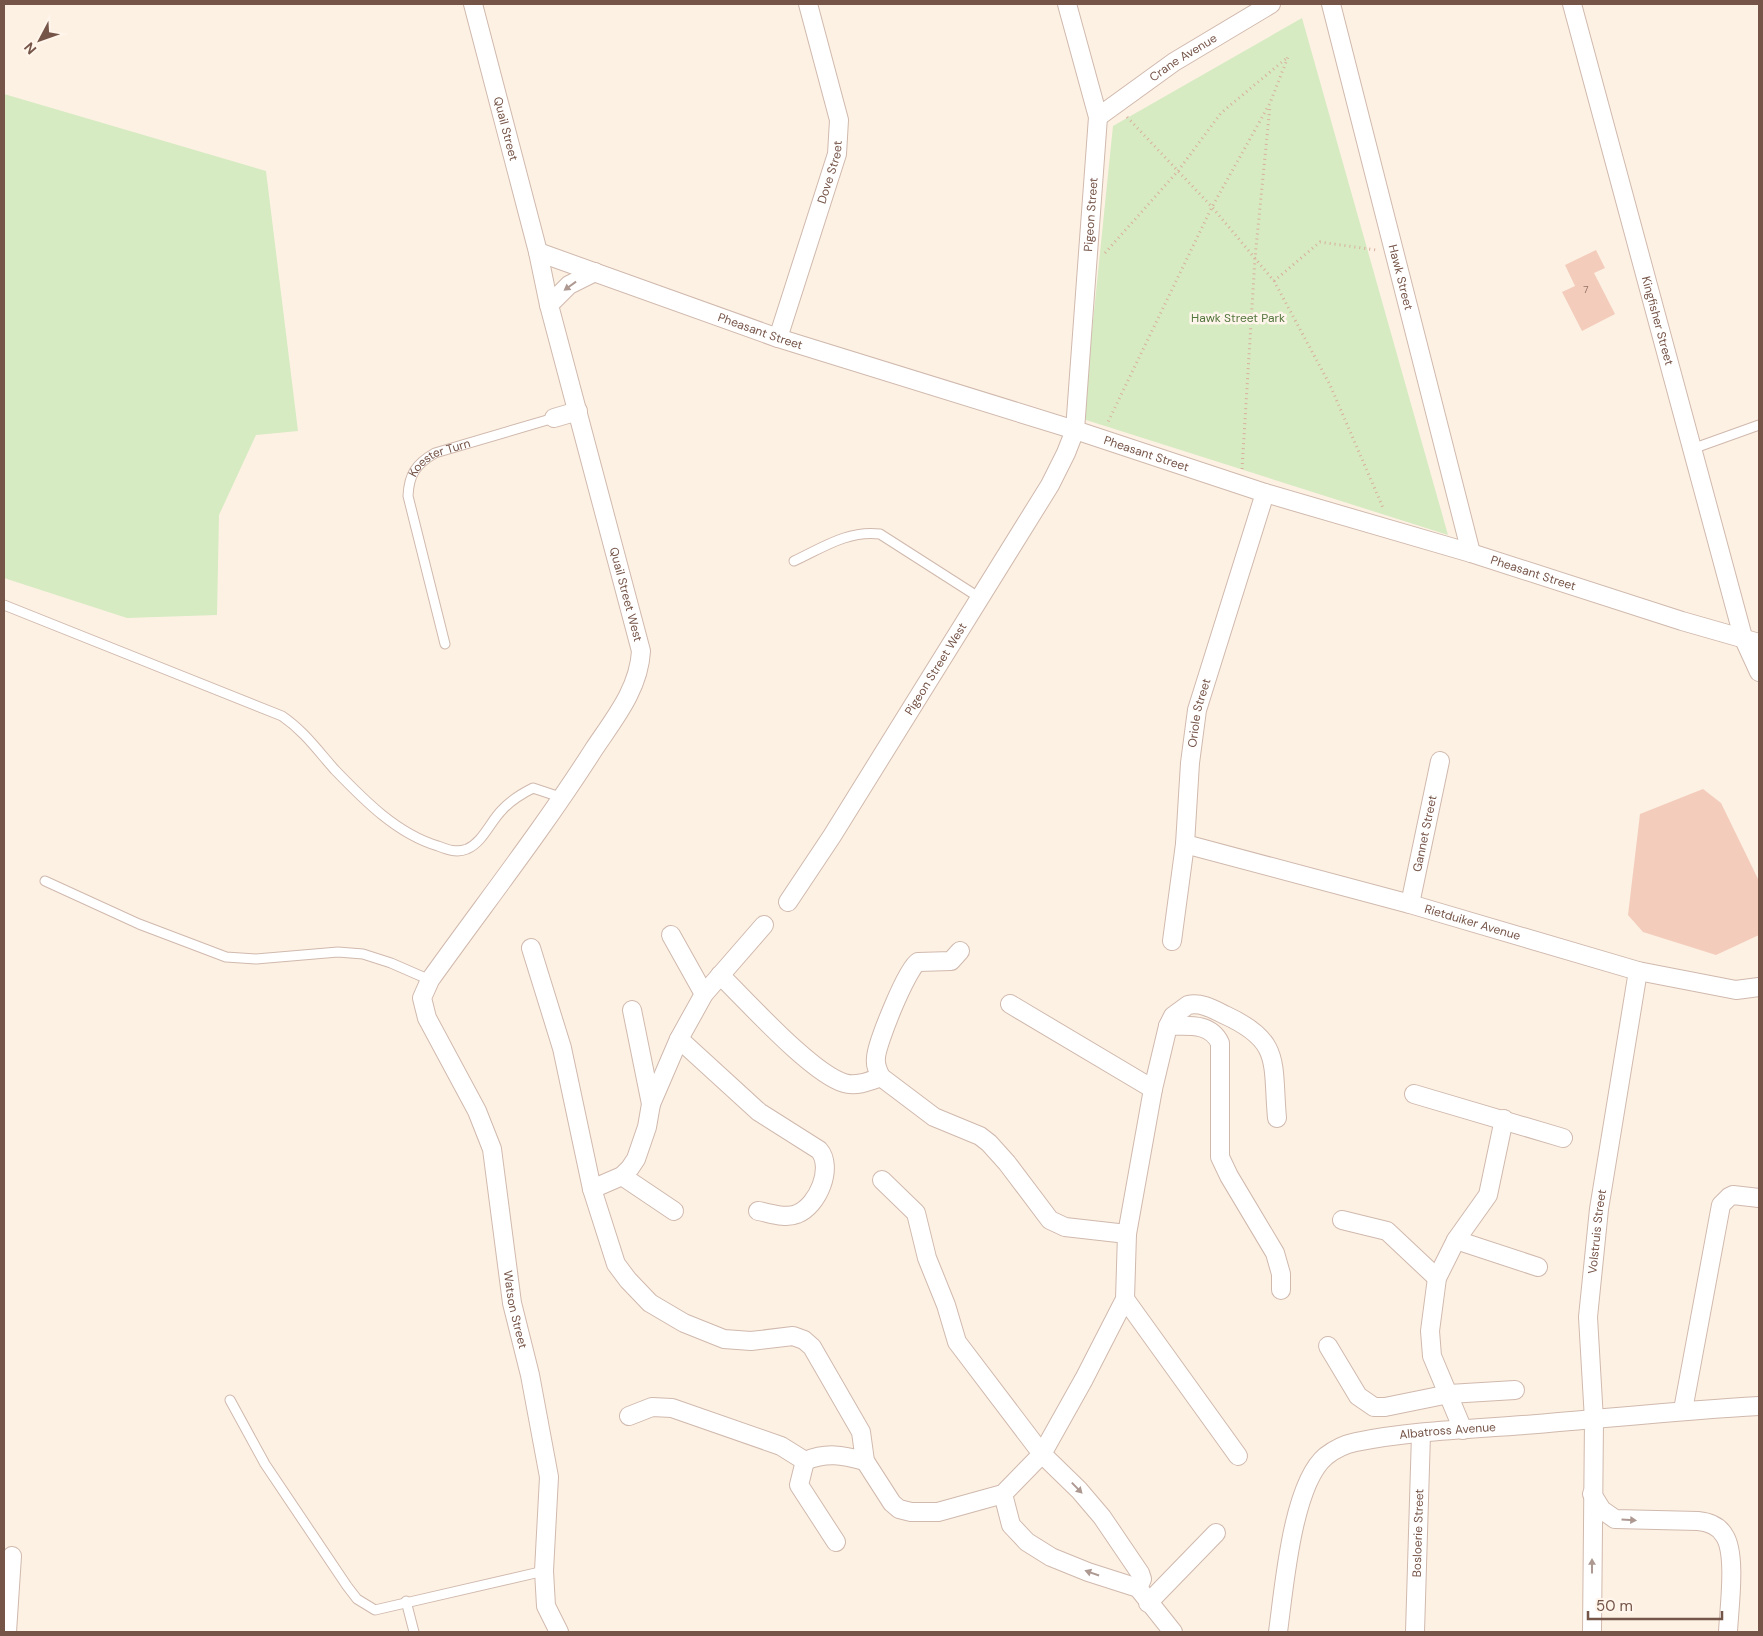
<svg xmlns="http://www.w3.org/2000/svg" width="1763" height="1636" viewBox="0 0 1763 1636" font-family="'DM Sans',sans-serif">
	<style>
		.green { fill: #d6ebc2 }
		.building { fill: #f3ccbb }
		.lines { fill: none; stroke-linecap: round; stroke-linejoin: round }
		.service-casing { stroke: #d0b9ad; stroke-width: 11 }
		.minor-casing { stroke: #d0b9ad; stroke-width: 20 }
		.path { stroke: #d8af9e; stroke-width: 3; stroke-dasharray: 1 4; stroke-linecap: butt }
		.service { stroke: #fff; stroke-width: 9 }
		.minor { stroke: #fff; stroke-width: 18 }
		.oneway { fill: #ad9992 }
		.labels { text-anchor: middle; stroke-width: 5; stroke-linejoin: round; paint-order: stroke }
		.number-label { font-size: 10px; fill: #957366 }
		.street-label { font-size: 12px; fill: #765549; stroke: #fff5eb }
		.park-label { font-size: 12px; fill: #53763e; stroke: #fff5eb }
	</style>
	<rect width="100%" height="100%" fill="#fdf1e4"/>
	<!-- green -->
	<g class="green">
		<path d="M1302 18 1448 535 1083 419 1113 126Z"/>
		<path d="M4 94 266 171 298 431 256 435 219 515 217 615 127 618 4 578Z"/>
	</g>
	<!-- building -->
	<g class="building">
		<path d="M1596 250 1605 268 1594 273 1615 314 1582 331 1562 292 1575 286 1565 265Z"/>
		<path d="M1703 789 1721 803 1759 881V935L1716 955 1643 932 1628 915 1640 814Z"/>
	</g>
	<g class="lines">
		<defs>
			<g id="service">
				<path d="M1692 449 1759 425"/>
				<path d="M794 561C822 548 848 530 880 534L980 598"/>
				<path d="M4 605 282 716C304 731 318 751 335 770 364 800 397 834 438 846 448 850 457 853 467 849 483 842 490 822 502 810 511 800 521 794 533 788L563 798"/>
				<path id="s1" d="M445 644 408 496C409 474 416 464 435 453L554 418"/>
				<path d="M45 881 139 924 226 957 256 959 338 952 363 954 391 963 430 980"/>
				<path d="M230 1400 265 1464 347 1586 357 1599 375 1610 544 1571"/>
				<path d="M406 1601 414 1632"/>
			</g>
			<g id="minor">
				<path id="s2" d="M473 4 538 252 549 305 641 651C639 689 614 719 594 749 543 829 485 903 430 980L422 998 427 1018 477 1111 492 1149 512 1303 530 1375 549 1477 544 1571 546 1606 559 1632"/>
				<path id="s3" d="M1331 4 1471 553"/>
				<path id="s4" d="M1572 4 1743 637 1759 672"/>
				<path id="s5" d="M1098 117 1174 62 1271 4"/>
				<path id="s6" d="M538 252 778 338 1075 430 1265 493 1471 553 1682 621 1759 643"/>
				<path d="M549 305 569 285 595 272"/>
				<path id="s7" d="M778 338 837 154 839 120 808 4"/>
				<path d="M554 418 578 411"/>
				<path id="s8" d="M1185 844 1410 904 1638 971 1736 990 1759 987"/>
				<path id="s9" d="M788 902 832 836 1050 485 1066 453 1075 430 1098 117 1067 4"/>
				<path id="s10" d="M1410 904 1440 761"/>
				<path d="M671 935 704 994"/>
				<path id="s11" d="M1172 941 1185 844 1190 763 1197 710 1265 493"/>
				<path d="M531 948 562 1048 592 1189 616 1264 628 1280 650 1303 684 1323 724 1339 751 1341 793 1336 804 1340 812 1347 861 1432 865 1461 892 1503 899 1509 911 1512H938L1003 1494 1042 1454 1084 1379 1125 1299 1127 1234"/>
				<path d="M720 975C747 1001 811 1073 844 1083 856 1087 870 1081 881 1077L934 1117 980 1136 989 1143 1007 1163 1050 1220 1065 1227 1127 1234 1153 1089 1168 1026 1173 1016 1188 1005C1201 1002 1213 1009 1225 1015 1282 1041 1272 1062 1277 1118"/>
				<path d="M1010 1004 1153 1089"/>
				<path d="M1168 1026C1187 1026 1210 1022 1220 1043V1157L1229 1176 1275 1253 1281 1274V1290"/>
				<path d="M679 1039 759 1112 819 1150C834 1167 818 1206 797 1214 785 1219 770 1213 758 1211"/>
				<path d="M881 1077C878 1071 875 1066 876 1058 876 1045 907 968 918 962L951 961 960 951"/>
				<path d="M1414 1094 1563 1138"/>
				<path d="M651 1104 679 1039 704 994 764 925"/>
				<path d="M622 1176 674 1211"/>
				<path d="M882 1180 916 1213 927 1258 946 1305 957 1342 1042 1454 1079 1490 1102 1517 1140 1573 1142 1579 1138 1588"/>
				<path d="M592 1189 622 1176 630 1168 636 1159 647 1127 651 1104 632 1010"/>
				<path d="M1342 1220 1387 1231 1437 1278"/>
				<path d="M1456 1240 1538 1267"/>
				<path d="M1125 1299 1238 1456"/>
				<path d="M1328 1346 1358 1396 1374 1407H1385L1449 1394 1515 1390"/>
				<path d="M1683 1410 1721 1205 1729 1197 1733 1195 1759 1198"/>
				<path d="M629 1416 652 1407 672 1408 781 1446 805 1461"/>
				<path d="M1463 1430 1432 1356 1430 1331 1437 1278 1456 1240 1488 1195 1504 1119"/>
				<path d="M1003 1494 1011 1525 1027 1542 1051 1557 1088 1572 1138 1588 1173 1632"/>
				<path d="M1592 1494 1602 1510 1615 1519 1698 1521C1709 1522 1718 1525 1724 1535 1737 1553 1729 1609 1728 1632"/>
				<path d="M836 1542 799 1485 805 1461C827 1452 842 1455 865 1461"/>
				<path d="M1148 1603 1216 1533"/>
				<path d="M7 1632 12 1556"/>
				<path id="s12" d="M1278 1632C1284 1589 1292 1484 1326 1456 1335 1449 1346 1444 1356 1442 1415 1430 1477 1429 1537 1424 1611 1418 1685 1410 1759 1406"/>
				<path id="s13" d="M1415 1632 1421 1434"/>
				<path id="s14" d="M1592 1632 1594 1420 1588 1317 1599 1209 1638 971"/>
			</g>
		</defs>
		<!-- service casing -->
		<use href="#service" class="service-casing"/>
		<!-- minor casing -->
		<use href="#minor" class="minor-casing"/>
		<!-- path -->
		<g class="path">
			<path d="M1127 117 1212 207 1274 281 1330 385 1384 510"/>
			<path d="M1105 253 1178 171 1221 113 1288 57 1270 103 1212 207 1107 424"/>
			<path d="M1274 281 1320 242 1376 250"/>
			<path d="M1242 469 1255 258 1270 106"/>
		</g>
		<!-- service -->
		<use href="#service" class="service"/>
		<!-- minor -->
		<use href="#minor" class="minor"/>
	</g>
	<!-- one-way arrows -->
	<defs><path id="oneway-solid" d="M-6-.8H1V-3.2L6.5 0L1 3.2V.8H-6Z" transform="scale(1.25)"/></defs>
	<g class="oneway">
		<use href="#oneway-solid" transform="translate(570 286) rotate(144)"/>
		<use href="#oneway-solid" transform="translate(1077 1488) rotate(46)"/>
		<use href="#oneway-solid" transform="translate(1629 1520) rotate(3)"/>
		<use href="#oneway-solid" transform="translate(1592 1566) rotate(-90)"/>
		<use href="#oneway-solid" transform="translate(1092 1573) rotate(-161)"/>
	</g>
	<g class="labels">
		<!-- number labels -->
		<g class="number-label">
			<text x="1586" y="293">7</text>
		</g>
		<!-- street labels -->
		<g class="street-label">
			<text dy="4" stroke="none"><textPath href="#s5" startOffset="104">Crane Avenue</textPath></text>
			<text dy="4" stroke="none"><textPath href="#s2" startOffset="129">Quail Street</textPath></text>
			<text dy="4" stroke="none"><textPath href="#s7" startOffset="174">Dove Street</textPath></text>
			<text dy="4" stroke="none"><textPath href="#s9" startOffset="769">Pigeon Street</textPath></text>
			<text dy="4" stroke="none"><textPath href="#s3" startOffset="282">Hawk Street</textPath></text>
			<text dy="4" stroke="none"><textPath href="#s4" startOffset="328">Kingfisher Street</textPath></text>
			<text dy="4" stroke="none"><textPath href="#s6" startOffset="236">Pheasant Street</textPath></text>
			<text dy="4" stroke="none"><textPath href="#s6" startOffset="641">Pheasant Street</textPath></text>
			<text dy="4" stroke="none"><textPath href="#s1" startOffset="208">Koester Turn</textPath></text>
			<text dy="4" stroke="none"><textPath href="#s6" startOffset="1046">Pheasant Street</textPath></text>
			<text dy="4" stroke="none"><textPath href="#s2" startOffset="610">Quail Street West</textPath></text>
			<text dy="4" stroke="none"><textPath href="#s9" startOffset="276">Pigeon Street West</textPath></text>
			<text dy="4" stroke="none"><textPath href="#s11" startOffset="230">Oriole Street</textPath></text>
			<text dy="4" stroke="none"><textPath href="#s10" startOffset="72">Gannet Street</textPath></text>
			<text dy="4" stroke="none"><textPath href="#s8" startOffset="298">Rietduiker Avenue</textPath></text>
			<text dy="4" stroke="none"><textPath href="#s14" startOffset="401">Volstruis Street</textPath></text>
			<text dy="4" stroke="none"><textPath href="#s2" startOffset="1411">Watson Street</textPath></text>
			<text dy="4" stroke="none"><textPath href="#s12" startOffset="311">Albatross Avenue</textPath></text>
			<text dy="4" stroke="none"><textPath href="#s13" startOffset="99">Bosloerie Street</textPath></text>
		</g>
		<!-- park labels -->
		<g class="park-label">
			<text x="1238" y="322">Hawk Street Park</text>
		</g>
	</g>
	<!-- border -->
	<rect width="1763" height="1636" fill="none" stroke="#765549" stroke-width="10"/>
	<!-- north arrow -->
	<g transform="translate(40 40) rotate(229)" stroke="#fff5eb" stroke-width="4" paint-order="stroke">
	<path d="M0-4L9 19L0 12L-9 19Z" fill="#765549"/>
	<text y="-8" font-size="14" font-weight="bold" text-anchor="middle" fill="#765549">N</text>
	</g>
	<!-- scale -->
	<path d="M1588 1611v8h134v-8" fill="none" stroke="#765549" stroke-width="2.5"/>
	<text x="1596" y="1611" font-size="15" fill="#765549" stroke="#fff5eb" stroke-width="4" paint-order="stroke">50 m</text>
</svg>
